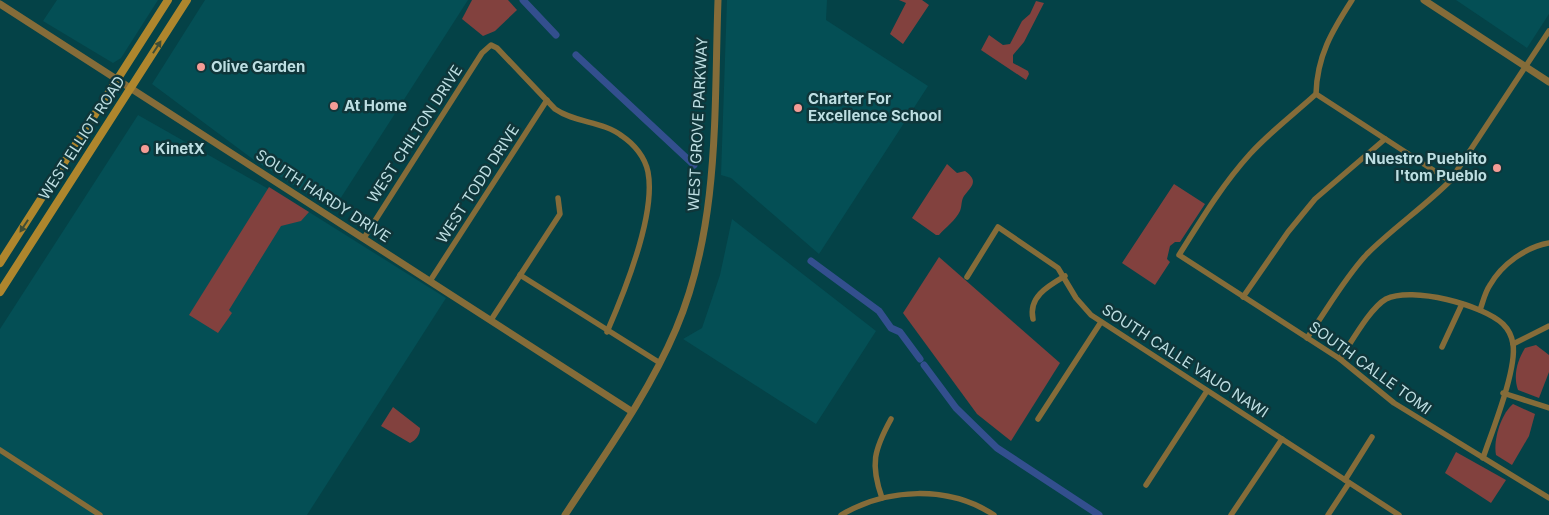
<svg xmlns="http://www.w3.org/2000/svg" width="1549" height="515" viewBox="0 0 1549 515" font-family="Inter,sans-serif">
	<style>
		.built { fill: #044f55 }
		.green { fill: #82413e }
		.lines { fill: none; stroke-linecap: round; stroke-linejoin: round }
		.canal { stroke: #334f8e; stroke-width: 7 }
		.minor { stroke: #856c39; stroke-width: 5.5 }
		.tertiary { stroke: #856c39; stroke-width: 7 }
		.secondary { stroke: #ae862d; stroke-width: 8 }
		.oneway { fill: #3f4e36 }
		.poi-dot { fill: #f59c96; stroke: #0f363a; stroke-width: 2 }
		.labels { text-anchor: middle; stroke-width: 5; stroke-linejoin: round; paint-order: stroke }
		.poi-label { font-size: 15px; font-weight: bold; fill: #bddee2; stroke: #0f363a; text-anchor: start }
		.street-label { font-size: 15px; fill: #bddee2; stroke: #0f363a }
	</style>
	<rect width="100%" height="100%" fill="#044247"/>
	<!-- built -->
	<g class="built">
		<path d="M57 0H158L121 58 113 63 43 21Z"/>
		<path d="M205 0H468L333 210 254 160 152 84Z"/>
		<path d="M727 0H827L826 20 928 86 819 254 731 178 721 175Z"/>
		<path d="M1456 0H1549V14L1527 48Z"/>
		<path d="M138 115 309 212 446 298 307 515H0V329Z"/>
		<path d="M732 219 876 331 816 424 683 339 702 328 720 275Z"/>
	</g>
	<!-- green -->
	<g class="green">
		<path d="M472 0H508L517 10 495 31 483 36 462 19Z"/>
		<path d="M899 0H922L929 5 903 44 890 34 906 3Z"/>
		<path d="M1036 1 1044 3 1024 42 1013 55V63L1028 71 1029 74 1026 80 981 50 989 35 1003 45 1010 44 1022 21 1030 14Z"/>
		<path d="M947 164 957 173 965 171C979 181 972 186 964 196 961 200 962 207 960 211 956 220 945 228 939 235H936L912 218Z"/>
		<path d="M1174 184 1205 204 1180 242H1175L1170 246 1167 259 1170 262 1155 285 1122 263Z"/>
		<path d="M269 187 309 212 301 221 281 226 229 310 232 313 218 333 189 315Z"/>
		<path d="M939 257 1060 363 1011 441 977 414 903 313Z"/>
		<path d="M1536 345 1549 355V372L1539 398 1518 390C1513 376 1517 361 1525 348Z"/>
		<path d="M1513 404 1535 414 1529 436 1512 465 1496 455C1493 440 1501 414 1513 404Z"/>
		<path d="M393 407 420 428C420 435 416 440 410 443L381 426Z"/>
		<path d="M1456 452 1506 480 1491 503 1445 473Z"/>
	</g>
	<g class="lines">
		<!-- canal -->
		<g class="canal">
			<path d="M523 0 556 35"/>
			<path d="M576 55 694 165"/>
			<path d="M811 261 879 311 891 328 900 332 920 359"/>
			<path d="M924 365 956 408 997 448 1099 515"/>
		</g>
		<!-- minor -->
		<g class="minor">
			<path d="M1352 0C1332 31 1317 56 1316 94 1294 114 1270 132 1250 154 1222 185 1201 220 1179 255L1340 359 1394 403 1549 498"/>
			<path d="M1316 94 1450 181"/>
			<path d="M364 238 482 53 491 45 497 48 555 109C575 123 603 121 622 136 634 144 645 157 648 172 656 214 624 293 607 332"/>
			<path d="M520 275 660 363"/>
			<path d="M967 277 998 227 1058 268 1076 298 1091 315 1399 515"/>
			<path d="M430 281 547 100"/>
			<path d="M1243 297 1288 232 1315 199 1385 139"/>
			<path d="M1480 310C1483 302 1485 292 1490 285 1502 264 1526 247 1549 243"/>
			<path d="M1033 319C1028 297 1048 286 1065 276"/>
			<path d="M491 320 560 214 558 198"/>
			<path d="M1307 338C1327 310 1343 280 1367 254 1393 228 1424 207 1450 181L1549 31"/>
			<path d="M1513 344 1549 326"/>
			<path d="M1442 347 1462 304"/>
			<path d="M1340 359C1351 343 1370 308 1386 299 1412 286 1483 305 1503 324 1508 329 1512 337 1513 344 1517 370 1492 431 1483 458"/>
			<path d="M1503 393 1549 408"/>
			<path d="M1038 419 1101 322"/>
			<path d="M0 450 100 515"/>
			<path d="M1345 480 1372 437"/>
			<path d="M1146 485 1207 391"/>
			<path d="M882 498C870 464 874 450 891 419"/>
			<path d="M841 515C887 488 948 485 994 515"/>
			<path d="M1231 515 1282 439"/>
			<path d="M1328 515 1349 483"/>
		</g>
		<!-- tertiary -->
		<g class="tertiary">
			<path d="M1424 0 1549 82"/>
			<path d="M0 4 631 411"/>
			<path d="M565 515C604 455 648 395 676 329 720 225 714 111 718 0"/>
		</g>
		<!-- secondary -->
		<g class="secondary">
			<path d="M0 263 168 0"/>
			<path d="M0 292 187 0"/>
		</g>
	</g>
	<!-- one-way arrows -->
	<defs><path id="oneway-solid" d="M-6-.8H1V-3.2L6.5 0L1 3.2V.8H-6Z" transform="scale(1.25)"/></defs>
	<g class="oneway">
		<use href="#oneway-solid" transform="translate(157 47) rotate(-57)"/>
		<use href="#oneway-solid" transform="translate(24 226) rotate(123)"/>
	</g>
	<!-- markers -->
	<g class="poi-dot">
		<circle cx="201" cy="67" r="5"/>
		<circle cx="334" cy="106" r="5"/>
		<circle cx="798" cy="108" r="5"/>
		<circle cx="145" cy="149" r="5"/>
		<circle cx="1497" cy="168" r="5"/>
	</g>
	<g class="labels">
		<!-- poi labels -->
		<g class="poi-label">
			<text x="211" y="72">Olive Garden</text>
			<text x="808" y="104">Charter For<tspan x="808" dy="17">Excellence School</tspan></text>
			<text x="344" y="111">At Home</text>
			<text x="155" y="154">KinetX</text>
			<text x="1487" y="164" text-anchor="end">Nuestro Pueblito<tspan x="1487" dy="17">I'tom Pueblo</tspan></text>
		</g>
		<!-- street labels -->
		<g class="street-label">
			<text transform="translate(698 124) rotate(-87)" y="5">WEST GROVE PARKWAY</text>
			<text transform="translate(415 134) rotate(-57)" y="5">WEST CHILTON DRIVE</text>
			<text transform="translate(82 138) rotate(-57)" y="5">WEST ELLIOT ROAD</text>
			<text transform="translate(478 184) rotate(-57)" y="5">WEST TODD DRIVE</text>
			<text transform="translate(323 196) rotate(33)" y="5">SOUTH HARDY DRIVE</text>
			<text transform="translate(1185 361) rotate(33)" y="5">SOUTH CALLE VAUO NAWI</text>
			<text transform="translate(1370 368) rotate(36)" y="5">SOUTH CALLE TOMI</text>
		</g>
	</g>
</svg>
